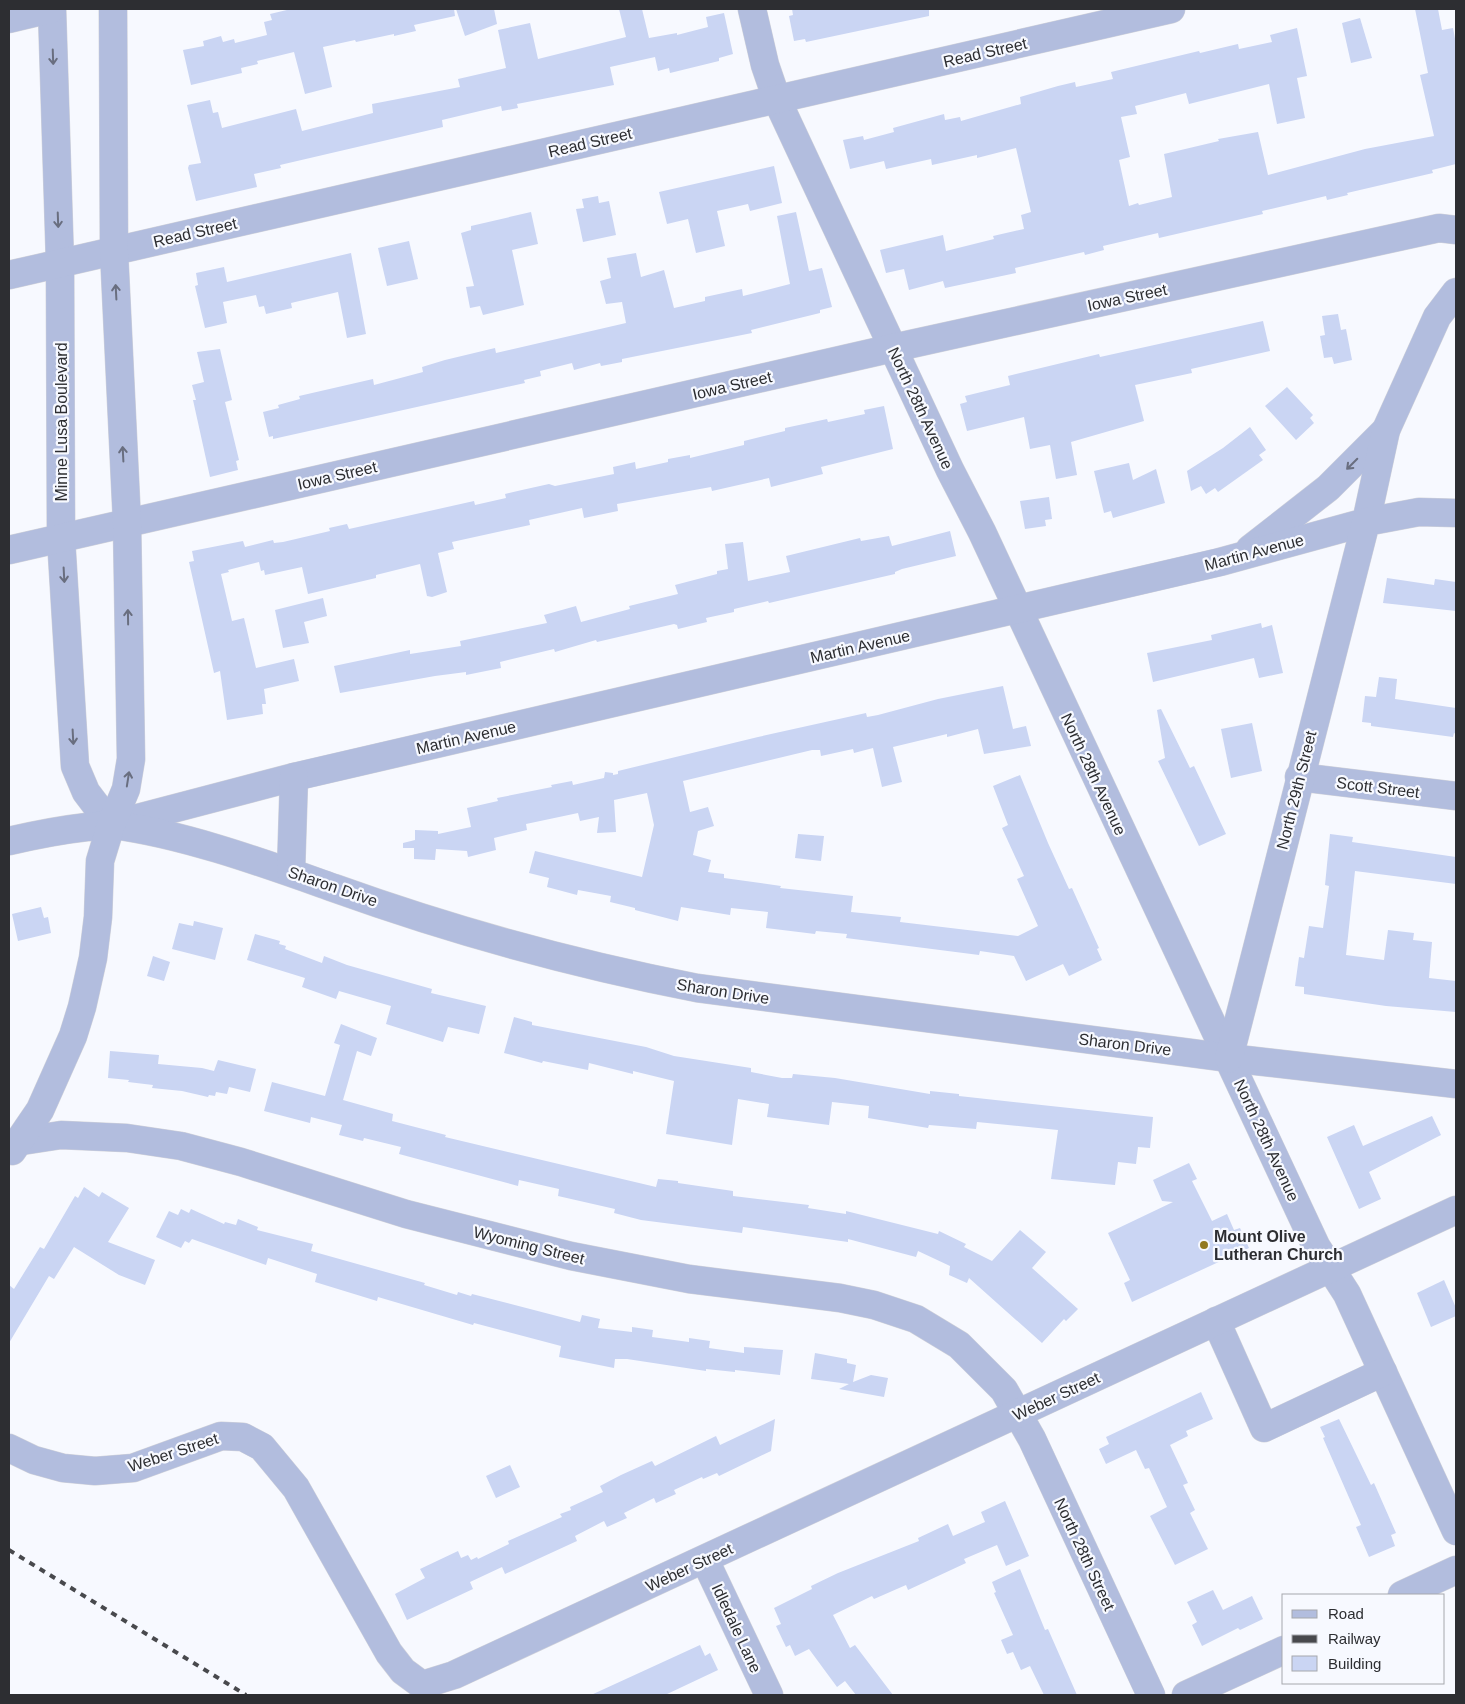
<svg xmlns="http://www.w3.org/2000/svg" width="1465" height="1704" viewBox="0 0 1465 1704" font-family="Arial,sans-serif">
	<style>
		.building { fill: #cad5f3 }
		.lines { fill: none; stroke-linecap: round; stroke-linejoin: round }
		.minor-casing { stroke: #d3d4da; stroke-width: 29 }
		.minor { stroke: #b2bdde; stroke-width: 28 }
		.rail { stroke: #48494d; stroke-width: 4; stroke-dasharray: 6 6; stroke-linecap: butt }
		.oneway { stroke: #696e7f }
		.poi-dot { fill: #937a21; stroke: #f7f9ff; stroke-width: 2 }
		.labels { text-anchor: middle; stroke-width: 4.5; stroke-linejoin: round; paint-order: stroke }
		.street-label { font-size: 16px; fill: #2d2e32; stroke: #f7f9ff }
		.poi-label { font-size: 16px; font-weight: bold; fill: #2d2e32; stroke: #f7f9ff; text-anchor: start }
	</style>
	<rect width="100%" height="100%" fill="#f7f9ff"/>
	<!-- building -->
	<g class="building">
		<path d="M291 9H454L455 16 414 25 416 31 394 36V34L356 42 355 40 323 47 332 87 305 94 294 52 257 61 258 64 241 68 242 73 191 85 183 50 204 46 203 41 221 36 223 42 234 39 235 43 267 35 264 22 272 20 270 14Z"/>
		<path d="M456 9H494L497 24 465 36Z"/>
		<path d="M619 9H642L649 38 677 33V35L708 27 706 17 724 13 733 54 719 58V61L670 73 669 68 658 71 655 57 610 67 614 85 517 104 518 108 502 111 501 106 442 120 443 127 280 165 281 168 254 174 257 187 196 201 188 168 189 165 201 163 187 105 210 100 213 113 218 112 222 128 296 109 302 131 373 113 372 104 460 87 458 79 506 68 498 30 530 23 538 59 626 37Z"/>
		<path d="M792 9H929V16L806 42 805 39 794 41 789 16 793 15Z"/>
		<path d="M1415 9H1438L1442 30 1453 28 1456 44V164L1432 170 1433 173 1347 193 1348 195 1327 200 1326 196 1262 211 1263 214 1159 238 1158 233 1103 246 1104 250 1085 255 1084 252 1015 268 1016 273 945 288 943 281 909 290 904 269 886 273 880 250 943 235 946 251 994 239 993 236 1024 229 1021 215 1031 212 1016 148 977 158V155L932 165 931 159 886 169 884 161 850 169 843 140 863 136 864 140 894 132 893 128 944 114 945 120 960 117 961 121 1021 104 1020 97 1058 86 1075 82 1076 87 1113 79 1111 72 1199 51 1200 53 1238 44 1239 49 1272 42 1270 35 1297 28 1307 76 1297 78 1305 118 1277 124 1269 84 1189 104 1186 93 1135 106 1137 114 1121 117 1130 157 1119 160 1129 206 1138 203 1139 205 1172 197 1164 154 1219 141 1218 139 1258 132 1268 175 1365 149 1434 136 1420 75 1428 73Z"/>
		<path d="M1360 18 1372 58 1351 63 1342 23Z"/>
		<path d="M774 166 782 203 750 211 748 204 717 211 725 246 696 253 688 219 667 224 659 192Z"/>
		<path d="M598 196 599 203 609 201 616 235 583 242 576 209 584 208 582 199Z"/>
		<path d="M531 212 538 244 512 250 524 305 483 315 480 306 470 308 466 287 474 286 461 233 471 230V226Z"/>
		<path d="M796 212 809 271 822 268 832 307 820 310V313L751 330 752 333 622 359V362L601 366 600 363 574 370 572 363 540 371 541 376 524 380 525 383 273 439V436L269 437 263 412 279 408 278 405 300 399 299 396 373 379 374 385 423 372 422 367 445 360 495 348 496 353 626 323 622 302 606 304 600 281 611 278 607 258 636 253 641 277 664 270 674 308 705 301V297L742 289 743 296 790 284 777 216Z"/>
		<path d="M409 241 418 279 387 286 378 248Z"/>
		<path d="M351 253 366 334 347 338 338 292 291 303 292 308 266 314 264 306 259 307 256 295 223 302 227 323 205 328 195 286 198 285 196 273 224 267 227 282Z"/>
		<path d="M1338 314 1341 330 1346 329 1352 360 1334 364 1332 357 1324 358 1320 336 1325 335 1322 316Z"/>
		<path d="M1263 321 1270 351 1191 369 1192 373 1135 385 1144 421 1071 442 1077 475 1056 479 1050 445 1030 449 1024 417 967 431 960 404 967 402 965 396 1010 385 1008 376 1099 354 1100 357Z"/>
		<path d="M220 349 232 400 225 402 239 460 236 461 238 470 210 477 193 400H196L192 385 204 382 197 352Z"/>
		<path d="M1287 387 1313 415 1310 418 1314 423 1296 440 1265 406Z"/>
		<path d="M884 406 893 449 821 467 823 474 771 487 769 478 712 491 711 487 617 504 618 511 584 518 582 508 529 520 530 525 452 542 454 549 438 553 447 592 432 597 427 596 420 564 376 575V578L308 594 302 567 265 575 264 570 261 571 259 562 228 570 229 572 221 574 232 621 244 618 256 668 294 659 299 681 264 689 266 704H262L263 714 227 720 220 671 214 673 189 562 194 561 192 551 243 541 245 547 273 540 274 543 283 542 330 531 329 528 347 524 349 529 474 501 475 505 506 498 505 494 522 490 549 484 555 486 614 474 613 467 635 462 636 469 668 462V459L690 455V458L744 445V441L785 431V428L827 419 828 422 865 414 864 410Z"/>
		<path d="M1250 427 1266 450 1259 455 1263 460 1218 492 1215 488 1206 494 1201 486 1191 491 1187 471 1223 448Z"/>
		<path d="M1129 463 1133 480 1156 469 1165 503 1113 518 1111 511 1104 513 1094 471Z"/>
		<path d="M1049 497 1052 519 1045 520 1046 526 1025 529 1020 501Z"/>
		<path d="M950 531 956 556 902 569 895 572V574L769 603 768 601 734 609V612L706 618 707 622 678 629 677 625 674 624 597 642 596 640 555 652 554 649 500 662 501 668 466 675V672L435 676 340 693 334 666 410 650V654L461 646 460 641 547 623 544 615 576 606 581 622 630 609 629 606 678 594 675 585 717 574V571L728 569 725 544 743 542 748 581 790 572 786 556 860 538 861 541 889 536 892 546Z"/>
		<path d="M1387 578 1434 585 1435 579 1456 582V611L1383 603Z"/>
		<path d="M323 598 327 616 304 622 309 643 283 648 275 610Z"/>
		<path d="M1261 623 1262 628 1272 625 1283 673 1259 678 1254 658 1153 682 1147 653 1212 640 1211 635Z"/>
		<path d="M1379 677 1397 679 1395 699 1456 708V734L1454 733 1453 737 1371 726V723L1362 722 1365 696 1376 697Z"/>
		<path d="M1003 686 1013 729 1026 726 1031 746 984 754 978 729 947 737V734L893 747 902 782 882 787 873 748 854 753 853 749 821 756 820 750H812L683 781 690 812 708 807 714 826 698 831 693 855 711 860 708 872 724 874V878L781 886 780 888 853 896 851 912 901 917 900 922 1018 936 1038 926 1017 879 1024 876 1002 828 1008 825 993 786 1020 775 1048 843 1069 889 1072 888 1099 948 1097 949 1102 960 1069 976 1063 964 1026 981 1014 956 980 951 979 955 846 938 847 934 816 931 815 934 766 928 768 912 731 908 730 915 681 907 678 921 635 910V908L610 902 611 896 578 890 577 895 547 887 549 878 529 873 535 851 642 877 654 825 647 793 614 800 616 832 597 833 599 817 580 821 578 813 526 824 527 830 494 838 496 850 468 857 467 851 436 849 435 860 414 859V848H403V843L415 840V830L438 831V834L471 827 467 808 498 801 497 798 552 787 551 785 572 781 573 785 604 778 605 772 613 773V775L618 774V771L758 737 866 713 867 717 878 715 938 699Z"/>
		<path d="M1161 709 1190 768 1194 766 1226 834 1199 846 1158 761 1165 758 1157 710Z"/>
		<path d="M1252 723 1262 771 1231 778 1221 729Z"/>
		<path d="M798 834 824 836 821 861 795 858Z"/>
		<path d="M1330 834 1353 837 1352 842 1456 857V884L1355 871 1346 955 1384 960 1388 930 1414 933 1413 940 1432 942 1429 978 1456 981V1012L1386 1006 1304 994V987L1295 986 1299 957 1304 958 1309 926 1323 928 1329 886 1325 885Z"/>
		<path d="M41 907 44 918 48 917 51 933 18 941 12 914Z"/>
		<path d="M194 921 223 928 215 960 172 949 179 923 193 926Z"/>
		<path d="M255 934 280 941 279 944 286 946 285 949 322 963 324 956 347 965 432 989 431 993 486 1006 479 1034 448 1027 443 1042 386 1024 391 1006 339 991 336 999 302 987 305 978 247 960Z"/>
		<path d="M153 956 170 962 164 981 147 976Z"/>
		<path d="M514 1017 532 1022V1025L646 1047 674 1056 751 1068V1072L782 1078H792L793 1074 835 1078 930 1094V1091L959 1094V1096L1153 1117 1150 1148 1138 1147 1136 1164 1118 1162 1115 1185 1051 1179 1058 1130 977 1122 976 1129 929 1125 928 1128 868 1118 869 1106 832 1102 829 1125 767 1117 769 1104 738 1099 732 1145 666 1134 674 1081 633 1071V1074L589 1063 588 1070 543 1061 542 1063 504 1053Z"/>
		<path d="M341 1024 377 1038 371 1056 357 1051 343 1100 393 1114 392 1121 446 1135 445 1137 656 1187 658 1179 678 1181V1183L733 1191V1196L809 1205 808 1208 846 1214V1211L938 1234 939 1231 966 1244 964 1247 992 1261 1020 1230 1046 1252 1032 1268 1078 1309 1066 1321 1064 1319 1042 1343 969 1278 967 1283 949 1275 950 1266 918 1251 916 1257 848 1239V1242L743 1227 742 1233 641 1220 614 1213 615 1209 558 1196 559 1189 519 1180 518 1186 399 1154 401 1147 364 1138 363 1141 339 1135 342 1125 311 1117 310 1123 264 1111 272 1082 325 1096 340 1045 334 1043Z"/>
		<path d="M110 1051 159 1055 158 1064 202 1068 214 1071 218 1060 256 1069 250 1092 229 1087 227 1094 216 1092 215 1096 209 1095 208 1097 182 1091 152 1088 153 1085 128 1082 129 1080 108 1078Z"/>
		<path d="M1432 1116 1441 1135 1369 1172 1381 1199 1359 1209 1327 1137 1354 1125 1363 1146Z"/>
		<path d="M1189 1163 1197 1179 1192 1181 1212 1221 1227 1214 1234 1230 1240 1228 1249 1248 1132 1302 1124 1283 1130 1280 1108 1233 1173 1202 1162 1201 1153 1180Z"/>
		<path d="M84 1187 99 1197 102 1192 129 1208 108 1242 155 1260 145 1285 119 1275 74 1247 54 1279 49 1276 9 1343V1285L14 1289 40 1247 44 1249 75 1196 78 1198Z"/>
		<path d="M181 1209 189 1213 191 1209 224 1224 225 1222 236 1225 238 1219 258 1227 257 1230 313 1244 311 1251 425 1283 424 1285 457 1295 458 1292 471 1296 472 1294 580 1322 582 1315 600 1319 598 1328 632 1332V1327L653 1330 652 1337 689 1342V1338L710 1341 709 1348 744 1353V1347L783 1350 780 1375 735 1370V1372L706 1369V1371L627 1359H615L614 1368 559 1357 561 1346 474 1323 473 1325 378 1297 377 1301 315 1282 317 1274 268 1258 266 1265 192 1239 189 1243 185 1241 181 1248 156 1237 169 1211 178 1215Z"/>
		<path d="M1444 1280 1456 1308V1316L1431 1327 1417 1293Z"/>
		<path d="M815 1353 847 1359V1363L856 1365 853 1382 871 1375 888 1378 884 1397 839 1389 849 1384 811 1379Z"/>
		<path d="M1201 1392 1213 1419 1186 1431 1188 1436 1170 1445 1188 1483 1183 1485 1195 1510 1190 1513 1208 1549 1175 1565 1150 1516 1167 1507 1149 1468 1145 1469 1136 1450 1106 1464 1099 1449 1109 1444 1106 1437Z"/>
		<path d="M775 1419 771 1451 719 1476 717 1473 703 1479 702 1477 674 1490 676 1494 656 1503 654 1498 624 1513 627 1518 607 1527 604 1521 575 1536 577 1541 505 1574 502 1567 470 1582 473 1589 407 1620 395 1594 425 1578 420 1569 458 1551 461 1558 468 1555 471 1560 477 1557 478 1559 509 1544 508 1541 562 1517 560 1514 571 1510 570 1507 603 1492 600 1486 621 1475 652 1461 655 1466 716 1436 720 1445Z"/>
		<path d="M1339 1419 1371 1485 1374 1483 1396 1533 1391 1535 1395 1546 1369 1557 1356 1527 1361 1525 1323 1438 1325 1437 1320 1427Z"/>
		<path d="M510 1465 520 1487 496 1498 486 1476Z"/>
		<path d="M1005 1501 1029 1556 1006 1566 997 1545 964 1559 966 1563 908 1590 906 1585 874 1599 872 1596 833 1615 850 1648 855 1645 893 1695H856L845 1681 837 1687 809 1649 795 1656 790 1645 786 1647 776 1626 781 1624 774 1608 812 1589 811 1586 838 1573 919 1541 918 1538 948 1524 953 1536 985 1522 981 1512Z"/>
		<path d="M1020 1569 1045 1630 1048 1629 1077 1695H1044L1030 1666 1021 1670 1013 1652 1007 1654 1001 1640 1013 1635 994 1593 996 1592 992 1582Z"/>
		<path d="M1213 1590 1223 1610 1252 1596 1263 1619 1240 1630 1238 1628 1202 1646 1192 1625 1197 1622 1187 1602Z"/>
		<path d="M700 1645 705 1656 710 1653 718 1670 665 1695H591Z"/>
	</g>
	<g class="lines">
		<defs>
			<g id="minor">
				<path d="M52 9 60 263 61 538 75 766 86 792 111 825"/>
				<path d="M752 9 765 65 777 100 950 470 982 532 1316 1246 1347 1294 1456 1531"/>
				<path d="M9 19 51 9"/>
				<path d="M9 275 1171 9"/>
				<path d="M1250 549 1328 488 1386 430"/>
				<path d="M9 550 893 348 1439 228 1456 230"/>
				<path d="M1299 777 1456 796"/>
				<path d="M111 825 294 777 1220 562 1366 522 1386 430 1437 317 1456 292"/>
				<path d="M9 841C35 835 60 830 87 827 95 827 105 824 113 825 184 834 266 864 334 888 451 930 574 964 697 988L1229 1058 1456 1084"/>
				<path d="M291 871 294 777"/>
				<path d="M1229 1058 1366 522 1419 512 1456 513"/>
				<path d="M9 1143 61 1135 127 1138 181 1146 241 1162 406 1214 571 1256 689 1279 840 1298 874 1305 916 1319 959 1345 1004 1390 1032 1439 1151 1695"/>
				<path d="M12 1151 40 1110 73 1036 82 1007 93 958 98 917 100 861 111 825 126 789 131 759 127 523 114 251 113 9"/>
				<path d="M1216 1321 1264 1428 1383 1372"/>
				<path d="M9 1448 34 1460 63 1468 95 1471 133 1468 221 1436 243 1437 262 1447 296 1488 389 1653 403 1671 422 1685 454 1675 1456 1210"/>
				<path d="M705 1560 769 1695"/>
				<path d="M1402 1595 1456 1570"/>
				<path d="M1186 1695 1284 1650"/>
			</g>
		</defs>
		<!-- minor casing -->
		<use href="#minor" class="minor-casing"/>
		<!-- minor -->
		<use href="#minor" class="minor"/>
		<!-- rail -->
		<path class="rail" d="M9 1550 246 1695"/>
	</g>
	<!-- one-way arrows -->
	<defs><path id="oneway-shaft" d="M-6 0H5M1.5-3L5.5 0L1.5 3" fill="none" stroke-width="1.6" stroke-linecap="round" stroke-linejoin="round" transform="scale(1.25)"/></defs>
	<g class="oneway">
		<use href="#oneway-shaft" transform="translate(53 57) rotate(88)"/>
		<use href="#oneway-shaft" transform="translate(58 220) rotate(88)"/>
		<use href="#oneway-shaft" transform="translate(116 292) rotate(-93)"/>
		<use href="#oneway-shaft" transform="translate(123 454) rotate(-93)"/>
		<use href="#oneway-shaft" transform="translate(1352 464) rotate(135)"/>
		<use href="#oneway-shaft" transform="translate(64 575) rotate(87)"/>
		<use href="#oneway-shaft" transform="translate(128 617) rotate(-91)"/>
		<use href="#oneway-shaft" transform="translate(73 737) rotate(87)"/>
		<use href="#oneway-shaft" transform="translate(128 779) rotate(-81)"/>
	</g>
	<!-- markers -->
	<circle class="poi-dot" cx="1204" cy="1245" r="5"/>
	<g class="labels">
		<!-- street labels -->
		<g class="street-label">
			<text transform="translate(985 52) rotate(-13)" y="6">Read Street</text>
			<text transform="translate(590 142) rotate(-13)" y="6">Read Street</text>
			<text transform="translate(195 232) rotate(-13)" y="6">Read Street</text>
			<text transform="translate(1127 297) rotate(-12)" y="6">Iowa Street</text>
			<text transform="translate(732 385) rotate(-13)" y="6">Iowa Street</text>
			<text transform="translate(921 408) rotate(65)" y="6">North 28th Avenue</text>
			<text transform="translate(61 422) rotate(-90)" y="6">Minne Lusa Boulevard</text>
			<text transform="translate(337 475) rotate(-13)" y="6">Iowa Street</text>
			<text transform="translate(1254 552) rotate(-15)" y="6">Martin Avenue</text>
			<text transform="translate(860 646) rotate(-13)" y="6">Martin Avenue</text>
			<text transform="translate(466 737) rotate(-13)" y="6">Martin Avenue</text>
			<text transform="translate(1094 774) rotate(65)" y="6">North 28th Avenue</text>
			<text transform="translate(1378 787) rotate(7)" y="6">Scott Street</text>
			<text transform="translate(1296 790) rotate(-76)" y="6">North 29th Street</text>
			<text transform="translate(333 886) rotate(19)" y="6">Sharon Drive</text>
			<text transform="translate(723 991) rotate(9)" y="6">Sharon Drive</text>
			<text transform="translate(1125 1044) rotate(7)" y="6">Sharon Drive</text>
			<text transform="translate(1267 1140) rotate(65)" y="6">North 28th Avenue</text>
			<text transform="translate(529 1245) rotate(14)" y="6">Wyoming Street</text>
			<text transform="translate(1056 1396) rotate(-25)" y="6">Weber Street</text>
			<text transform="translate(173 1452) rotate(-18)" y="6">Weber Street</text>
			<text transform="translate(1085 1554) rotate(65)" y="6">North 28th Street</text>
			<text transform="translate(689 1567) rotate(-25)" y="6">Weber Street</text>
			<text transform="translate(737 1628) rotate(65)" y="6">Idledale Lane</text>
		</g>
		<!-- poi labels -->
		<g class="poi-label">
			<text x="1214" y="1242">Mount Olive<tspan x="1214" dy="18">Lutheran Church</tspan></text>
		</g>
	</g>
	<!-- border -->
	<rect width="1465" height="1704" fill="none" stroke="#2d2e32" stroke-width="20"/>
	<!-- legend -->
	<rect x="1282" y="1594" width="162" height="90" fill="#f7f9ff" stroke="#a6a8ad"/>
	<rect x="1292" y="1610" width="25" height="8" fill="#b2bdde" stroke="#a6a8ad"/>
	<text x="1328" y="1619" font-size="15" fill="#2d2e32">Road</text>
	<rect x="1292" y="1635" width="25" height="8" fill="#48494d" stroke="#a6a8ad"/>
	<text x="1328" y="1644" font-size="15" fill="#2d2e32">Railway</text>
	<rect x="1292" y="1656" width="25" height="15" fill="#cad5f3" stroke="#a6a8ad"/>
	<text x="1328" y="1669" font-size="15" fill="#2d2e32">Building</text>
</svg>
